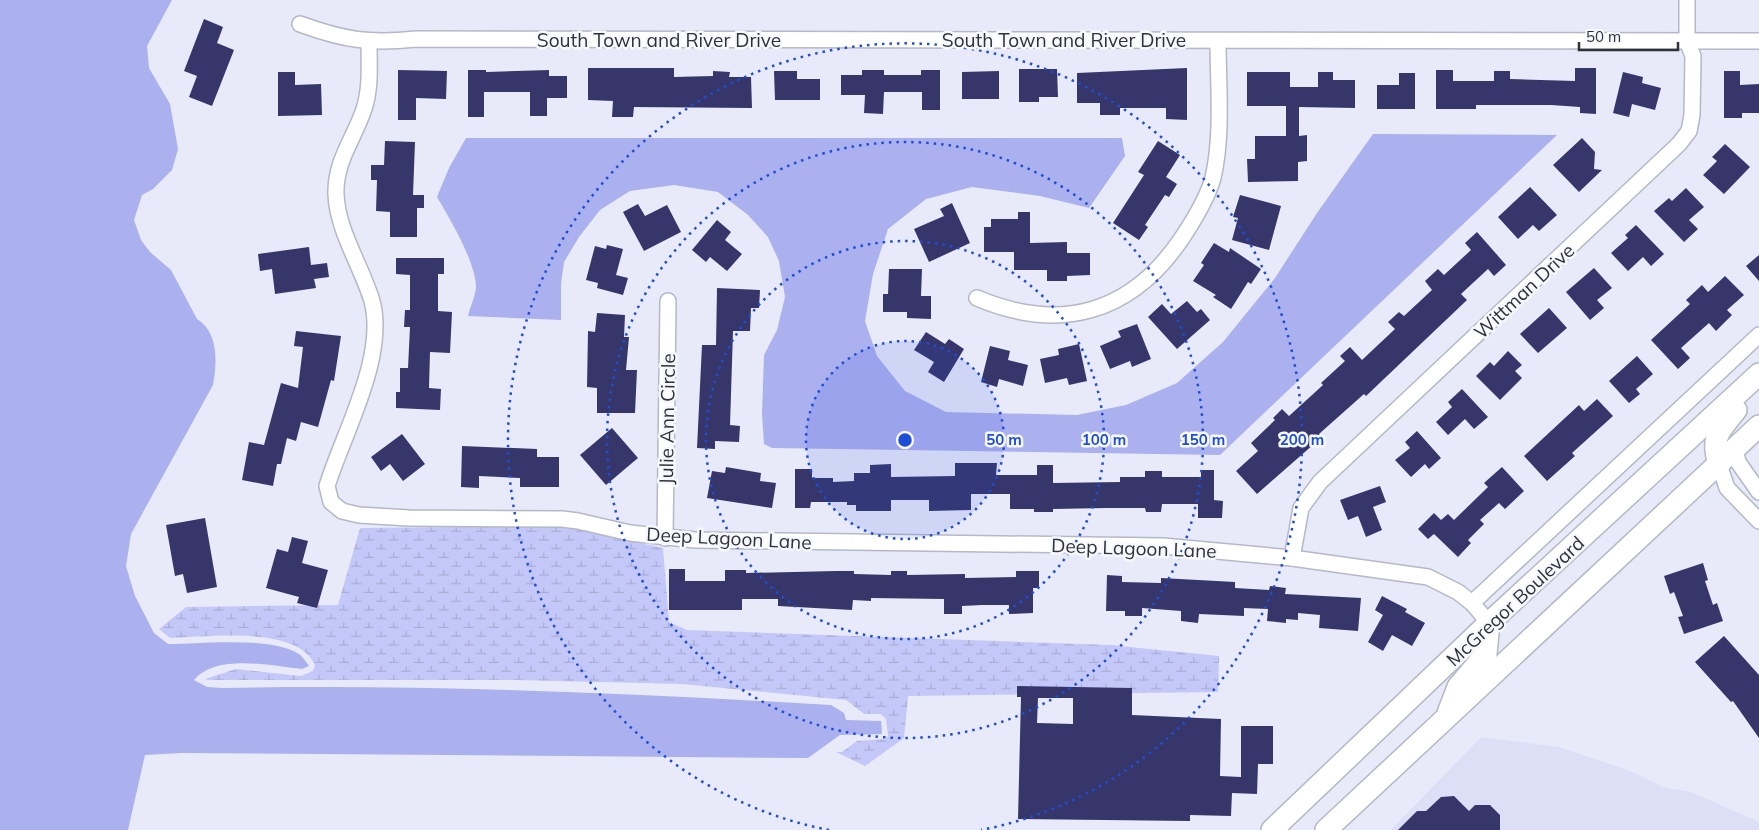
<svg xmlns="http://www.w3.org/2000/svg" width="1759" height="830" viewBox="0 0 1759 830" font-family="Mulish,sans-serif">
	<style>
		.built { fill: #dddff6 }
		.wetland { fill: url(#wetland-marsh) }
		.water { fill: #abb0ef }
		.building { fill: #36366b; fill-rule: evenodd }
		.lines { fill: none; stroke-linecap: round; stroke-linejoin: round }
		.minor-casing { stroke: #b6b7c7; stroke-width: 18 }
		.secondary-casing { stroke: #b6b7c7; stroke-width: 24 }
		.minor { stroke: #fff; stroke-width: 15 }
		.secondary { stroke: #fff; stroke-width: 21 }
		.ring { fill: none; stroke: #1d4ed8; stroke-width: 2.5; stroke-dasharray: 2.5 5 }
		.labels { text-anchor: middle; stroke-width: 5; stroke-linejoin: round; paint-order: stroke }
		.street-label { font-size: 19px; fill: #313238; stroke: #f7f8fe }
		.centre { fill: #1d4ed8; stroke: #f7f8fe; stroke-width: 2.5 }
		.ring-label { font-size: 15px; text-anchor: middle; font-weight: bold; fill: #1d4ed8; stroke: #f7f8fe; stroke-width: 5; stroke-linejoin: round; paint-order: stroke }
	</style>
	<defs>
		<pattern id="wetland-marsh" width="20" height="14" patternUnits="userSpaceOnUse" patternTransform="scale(1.25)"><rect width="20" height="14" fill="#c4c8f8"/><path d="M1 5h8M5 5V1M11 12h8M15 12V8" fill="none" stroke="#a9acd5"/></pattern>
	</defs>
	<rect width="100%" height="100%" fill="#e8eafa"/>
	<!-- built -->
	<path class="built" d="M1481 737 1559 747 1628 770 1663 787 1691 792 1759 822V830H1391Z"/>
	<!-- wetland -->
	<path class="wetland" d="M564 526 663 548 669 622 687 630 1110 645 1219 656 1218 692 908 696 904 738 865 766 836 752H842L857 741 885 739 888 736 886 719 881 714H864L846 700 682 684 516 680H208L205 679 236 669 301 676 313 671 315 665C298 625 206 637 170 638L159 629 186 607 338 605 360 528Z"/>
	<!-- water -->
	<g class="water">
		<path d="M0 0H172L147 46 149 68 170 104 178 149 172 170 153 189 142 195 134 220 141 240 150 252 171 270 197 319C219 333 217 363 213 385L131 534 126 566 135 596 154 633 168 644C200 644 273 636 299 654 303 657 306 662 309 666L302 669C270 666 217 653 194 680L207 687 223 688C426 684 628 693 831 705L844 713 846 720 881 721 882 734 840 735 808 758 182 753 145 755 128 830H0Z"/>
		<path d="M1373 134 1557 135 1220 455 772 448 764 444 762 414 764 355 777 330 785 297 779 261 768 237 748 215 718 192 674 185 630 191 600 210 579 237 564 262 561 284V320L468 316C470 307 476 295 476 286 475 261 450 219 437 197L449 168 466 138H1122L1125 156 1089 208 1040 196 972 187 926 199 888 229 873 274 865 321 877 356 905 391 946 412 1077 415 1126 405 1177 383 1223 342 1275 278 1317 213Z"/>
	</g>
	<!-- building -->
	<g class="building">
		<path d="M204 19 223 27 217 43 234 50 212 106 189 97 197 76 184 71Z"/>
		<path d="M588 68H674V77L713 76V71L730 72 729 77H751L752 108 634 107 633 117H612L613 101 588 100Z"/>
		<path d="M1187 68V120L1166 119V108H1120V115H1100V103H1077V73Z"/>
		<path d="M1575 68H1596V114L1580 113V107L1551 105H1476V109H1436V70H1453V81H1494V71H1510V79L1575 81Z"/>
		<path d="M1019 69H1057L1058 97H1039V102H1019Z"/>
		<path d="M398 70 447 71 446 99 416 98V120H398Z"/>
		<path d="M468 70H486V72L549 70V76H567V98H547V116H530V92H484V117H468Z"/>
		<path d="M862 70H884V75H921V70H940V110H922V92H884L883 114 864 113 865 95H841V75H862Z"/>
		<path d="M774 71H797V79H820V100H775Z"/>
		<path d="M999 71V99H962V72Z"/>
		<path d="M1724 71H1740V85L1759 84V113H1742V118H1724Z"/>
		<path d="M278 72H295V85L321 84 322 115 278 116Z"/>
		<path d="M1247 72H1290V87H1318V72H1333V80H1355V108L1299 107V136L1307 135V161L1298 162V181L1248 182 1247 159H1255V136H1286V106H1247Z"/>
		<path d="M1623 72 1643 77 1642 83 1661 88 1655 110 1632 104 1629 117 1613 113Z"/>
		<path d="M1399 73H1415V109H1377V85H1399Z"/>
		<path d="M1582 138 1595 152 1594 169 1602 170 1579 192 1553 165Z"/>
		<path d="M385 141 415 142 413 195H424V208H417V237H390V212L376 211 377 180H371V165H384Z"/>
		<path d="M1158 141 1180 155 1166 177 1177 184 1169 197 1165 195 1145 225 1148 227 1139 240 1113 223 1144 175 1138 172Z"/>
		<path d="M1725 144 1750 167 1724 194 1703 175 1717 161 1712 157Z"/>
		<path d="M1530 187 1557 215 1539 231 1533 225 1518 239 1498 217Z"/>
		<path d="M1686 188 1704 207 1689 220 1698 229 1684 242 1654 211 1669 198 1672 201Z"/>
		<path d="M1240 195 1281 206 1269 250 1232 240 1238 218 1233 217Z"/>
		<path d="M952 203 970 243 929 262 914 229 944 216 940 209Z"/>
		<path d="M638 204 645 216 667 205 681 232 644 251 623 212Z"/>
		<path d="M1018 212H1030V243L1067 242V253H1090V275L1067 276V281H1047V270H1014V252H984V227H991V219H1018Z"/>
		<path d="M717 220 731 232 725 240 742 254 727 271 710 257 706 262 692 250Z"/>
		<path d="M1636 225 1664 254 1651 266 1643 257 1628 271 1611 253 1628 238 1625 235Z"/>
		<path d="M1477 232 1506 265 1494 276 1488 269 1461 294 1467 300 1366 396 1364 394 1319 434 1322 437 1257 494 1236 471 1258 451 1251 443 1275 420 1273 418 1282 409 1289 416 1323 385 1321 383 1345 361 1340 356 1350 347 1362 360 1395 329 1388 322 1399 312 1404 316 1432 290 1425 281 1438 269 1444 275 1471 250 1465 243Z"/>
		<path d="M1214 243 1229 252 1230 248 1261 269 1251 284 1248 282 1231 309 1213 297 1216 295 1193 281 1204 265 1201 263Z"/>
		<path d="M607 245 623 249 616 275 628 278 623 295 597 288 598 283 586 280 595 246 606 249Z"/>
		<path d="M309 247 311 265 327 263 329 277 314 279 316 288 275 294 272 269 260 271 258 254Z"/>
		<path d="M1759 255V281L1746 266Z"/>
		<path d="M396 258H444V274H438V311L452 312 450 353 430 352 429 388 441 389 440 410 396 408V392H400V368H408L410 327H404L405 310H410V275L396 274Z"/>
		<path d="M1594 268 1612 288 1597 300 1604 308 1590 320 1566 292Z"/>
		<path d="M889 269H922L921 296H931V319L907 318V312H883V294H888Z"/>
		<path d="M1725 276 1744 295 1727 310 1732 315 1716 331 1709 323 1681 348 1690 358 1678 369 1651 340 1690 304 1686 300 1702 285 1708 292Z"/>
		<path d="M717 288 760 290 759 308H751L750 331H733L730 425 740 426 739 442 715 441V449L697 448 702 345H716Z"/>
		<path d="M1187 301 1197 312 1201 309 1210 320 1177 349 1148 317 1162 304 1171 314Z"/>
		<path d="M1549 308 1567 328 1538 353 1520 334Z"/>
		<path d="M597 313 625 315 624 337H629L626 370H637L635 413H597V388L587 387 588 331 595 332Z"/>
		<path d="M1137 324 1151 359 1132 367 1130 361 1110 369 1100 346 1121 337 1118 331Z"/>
		<path d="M296 331 341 336 334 381 331 380 318 427 301 422 296 441 287 438 281 464H277L273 486 242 480 249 442 264 445 281 383 298 388 303 347 294 346Z"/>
		<path d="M926 332 945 344 949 339 964 349 944 382 928 372 934 362 914 350Z"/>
		<path d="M1079 344 1087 381 1069 385 1067 378 1045 383 1040 359 1059 355 1058 349Z"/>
		<path d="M990 346 1010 351 1008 360 1028 365 1023 386 999 379 997 387 981 382Z"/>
		<path d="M1508 351 1522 365 1515 371 1522 378 1500 400 1476 376 1490 362 1494 366Z"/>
		<path d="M1637 356 1653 374 1636 389 1640 394 1629 403 1609 381Z"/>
		<path d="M1462 389 1488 417 1474 429 1465 419 1448 435 1436 422 1452 407 1448 402Z"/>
		<path d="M1597 399 1613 416 1572 453 1575 456 1547 481 1524 456 1579 405 1584 411Z"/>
		<path d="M612 428 638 458 606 485 580 455Z"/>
		<path d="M1417 431 1441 458 1429 469 1425 464 1411 477 1395 460 1410 448 1405 442Z"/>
		<path d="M402 434 425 464 403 481 390 464 381 471 371 457Z"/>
		<path d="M462 446 537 449V457H559V487H520V478L479 476V488L461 487Z"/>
		<path d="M955 463H997L996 475H1037V465H1053V483L1120 482V477H1145V471H1162V477H1201V470H1214V500L1223 501 1222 518H1198V504H1162L1161 512H1146L1145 508H1106L1053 509V512H1034V509H1010V494H971V510L929 511V500H891V511H856V505H847V502H811L810 508H795V469H812V478H833V482L854 481V473H870V465L891 464V477L955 476Z"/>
		<path d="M726 467 761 473 760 481 776 483 772 508 707 498 712 471 725 473Z"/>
		<path d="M1502 467 1524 491 1505 509 1499 503 1480 520 1484 524 1468 540 1471 543 1458 557 1434 534 1428 539 1418 529 1434 513 1441 520 1448 514 1454 520 1488 487 1484 483Z"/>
		<path d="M1380 486 1386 502 1373 507 1382 530 1366 537 1358 516 1348 520 1340 500Z"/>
		<path d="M205 518 217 587 187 593 183 574 175 576 166 525Z"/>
		<path d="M292 537 308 541 302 563 328 570 317 608 297 603 299 597 266 588 277 549 288 552Z"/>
		<path d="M1703 563 1708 580 1705 581 1713 605 1717 603 1723 621 1684 634 1678 617 1683 616 1674 592 1670 594 1664 576Z"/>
		<path d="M669 569H685V581H725V570H746V573L836 571H854V574L891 575V571H907V575L965 574V578L1016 577V571H1039V588H1033V613L1009 614V605H982L962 606V614H944V599L871 598V601L853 600 852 610 778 606V599H742V610H669Z"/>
		<path d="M1107 575 1122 576V582L1161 583V578L1235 582V588L1269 590 1270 586 1286 588 1285 594 1361 598 1358 631 1319 628 1320 615 1298 613V620L1286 619V623L1267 621 1268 609 1244 608V616L1199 614 1198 623 1181 621V611L1142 608V616H1125V611H1106Z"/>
		<path d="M1382 596 1407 609 1405 612 1425 623 1412 646 1392 635 1383 651 1368 642 1383 615 1375 610Z"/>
		<path d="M1724 636 1759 675V738L1733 701 1731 702 1695 662Z"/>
		<path d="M1017 686 1132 688V715L1221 719 1220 776 1241 777V726H1273V764H1258L1257 794 1232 793 1231 816 1190 815V821L1018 819 1021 697H1017ZM1038 698H1073V724L1037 723Z"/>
		<path d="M1454 796 1469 811 1475 805H1490L1500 815V830H1398L1417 811H1426L1441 797Z"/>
	</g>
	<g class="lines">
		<defs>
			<g id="minor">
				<path d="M300 24C344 40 369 44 416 39L1759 41"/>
				<path d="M369 42C369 64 371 88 364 109 354 139 335 161 336 194 337 230 362 267 372 301 387 357 343 434 327 486L331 502 342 511 359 515 409 518 562 519 578 521 630 533 695 540 1163 546 1292 558 1428 577 1458 592 1472 603 1489 623"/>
				<path d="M977 298C1060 333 1131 314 1182 238 1194 220 1207 199 1213 178 1223 134 1218 86 1218 41"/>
				<path d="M1735 448 1738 462 1759 492"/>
				<path d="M1719 464 1727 488 1759 521"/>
				<path d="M665 538 668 301"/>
				<path d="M1292 558 1301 508 1320 482 1679 144 1689 131 1692 115 1693 56 1687 41V0"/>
				<path d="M1472 603 1759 335"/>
			</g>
			<g id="secondary">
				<path d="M1719 464C1710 437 1720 430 1736 410"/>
				<path d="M1448 713 1458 687 1486 654 1489 623"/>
				<path d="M1272 830 1489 623 1759 374"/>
				<path d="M1326 830 1759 426"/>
			</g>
		</defs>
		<!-- minor casing -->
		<use href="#minor" class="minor-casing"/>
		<!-- secondary casing -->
		<use href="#secondary" class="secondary-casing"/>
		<!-- minor -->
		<use href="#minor" class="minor"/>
		<!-- secondary -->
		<use href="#secondary" class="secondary"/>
	</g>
	<!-- distance rings -->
	<circle cx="905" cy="440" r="99" fill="#1d4ed8" fill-opacity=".12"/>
	<g class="ring">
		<circle cx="905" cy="440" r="99"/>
		<circle cx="905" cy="440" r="199"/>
		<circle cx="905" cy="440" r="298"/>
		<path d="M829 830A397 397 0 1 1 981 830"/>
	</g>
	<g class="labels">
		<!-- street labels -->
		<g class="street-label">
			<text x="659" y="47">South Town and River Drive</text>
			<text x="1064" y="47">South Town and River Drive</text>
			<text transform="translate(1524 291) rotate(-43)" y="7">Wittman Drive</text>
			<text transform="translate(667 419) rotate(-89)" y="7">Julie Ann Circle</text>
			<text transform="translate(729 538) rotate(3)" y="7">Deep Lagoon Lane</text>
			<text transform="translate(1134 548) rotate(2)" y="7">Deep Lagoon Lane</text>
			<text transform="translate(1515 601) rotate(-43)" y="7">McGregor Boulevard</text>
		</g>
	</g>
	<circle cx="905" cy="440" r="8" class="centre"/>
	<g class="ring-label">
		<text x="1004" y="445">50 m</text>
		<text x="1104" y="445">100 m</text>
		<text x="1203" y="445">150 m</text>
		<text x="1302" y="445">200 m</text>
	</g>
	<!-- scale -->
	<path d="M1579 42v8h99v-8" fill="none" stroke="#313238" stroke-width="2.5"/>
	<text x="1586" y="42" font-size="15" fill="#313238" stroke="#f7f8fe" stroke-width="4" paint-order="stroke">50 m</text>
</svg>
